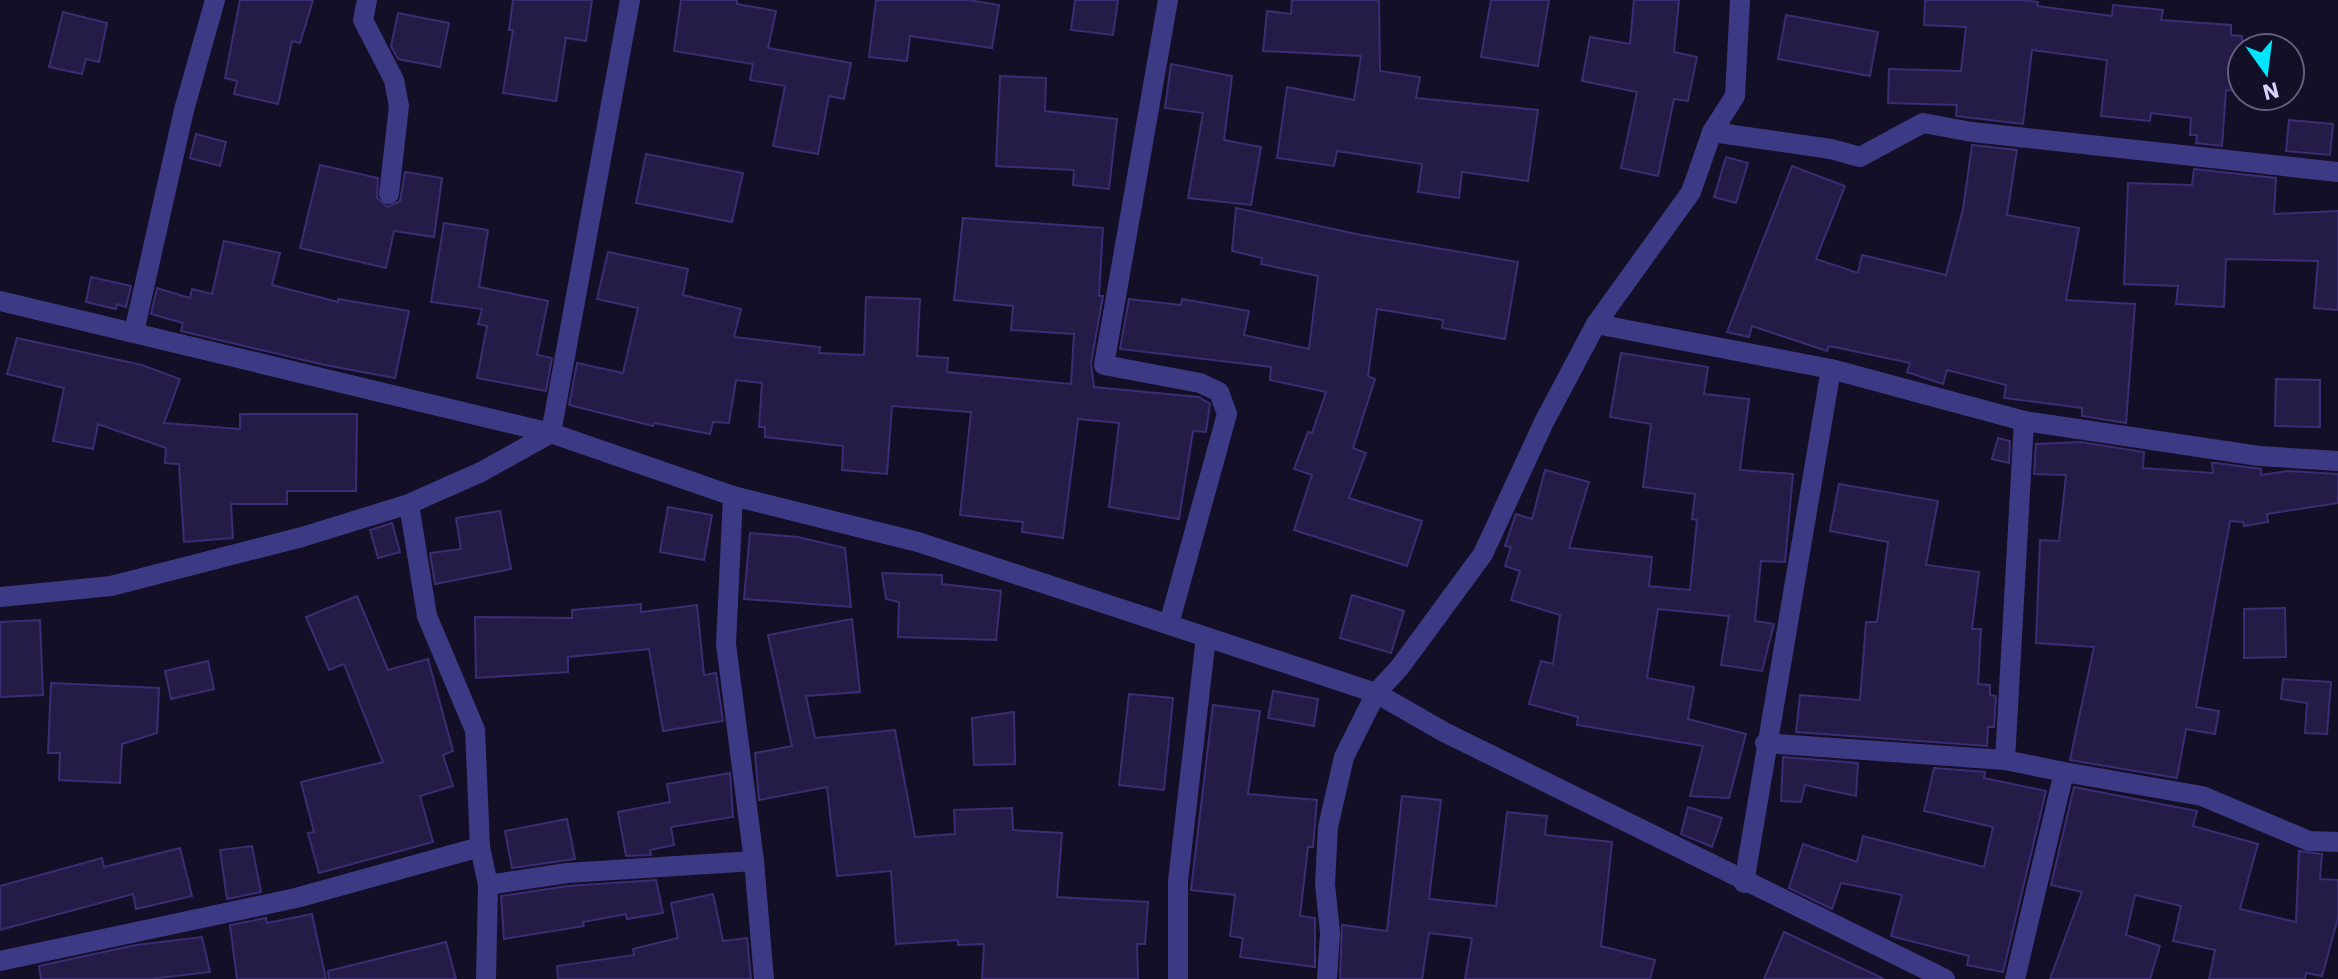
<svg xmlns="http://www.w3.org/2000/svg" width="2338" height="979" viewBox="0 0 2338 979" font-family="'IBM Plex Sans',sans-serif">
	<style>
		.building { fill: #241b47; stroke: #3b2d73; stroke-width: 2 }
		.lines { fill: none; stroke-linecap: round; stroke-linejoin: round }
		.minor { stroke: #3d3a85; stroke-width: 20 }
	</style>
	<rect width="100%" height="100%" fill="#130f26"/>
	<!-- building -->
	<g class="building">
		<path d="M240 0H313L300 43 292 41 278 104 234 94 237 81 225 78Z"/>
		<path d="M513 0H592L586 41 566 38 556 101 503 93 513 30H509Z"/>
		<path d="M681 0H737V4L776 11 768 48 851 63 844 99 829 96 818 154 773 146 785 86 750 80 753 64 674 51Z"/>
		<path d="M876 0H968L999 5 992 48 910 36 907 61 869 57Z"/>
		<path d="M1075 0H1118L1113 35 1071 30Z"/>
		<path d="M1292 0H1379L1380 71 1420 77 1416 98 1538 110 1528 181 1462 172 1459 198 1418 192 1422 164 1337 151 1334 166 1277 158 1287 87 1354 100 1361 56 1263 51 1267 11 1291 14Z"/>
		<path d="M1491 0H1549L1538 66 1481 57Z"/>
		<path d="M1634 0H1679L1674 52 1697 57 1688 101 1674 99 1658 176 1621 168 1637 92 1582 81 1590 37 1630 44Z"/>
		<path d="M1925 0H2021L2038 2 2037 6 2112 16 2113 5 2163 10 2161 20 2231 25V35L2242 36V91L2226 90 2222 146 2196 143 2197 135H2190L2191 118 2151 113 2150 121 2101 116 2107 60 2032 50 2023 124 1956 116 1957 105 1888 103 1889 69 1961 71 1966 27 1924 25Z"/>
		<path d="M63 12 107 23 99 62 86 59 82 74 49 67Z"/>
		<path d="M398 13 449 23 440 67 398 59 391 46Z"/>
		<path d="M1786 15 1878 32 1870 76 1778 59Z"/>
		<path d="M1171 64 1232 76 1224 140 1261 147 1251 205 1188 198 1203 113 1165 108Z"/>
		<path d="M1000 76 1046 78 1045 111 1117 119 1109 189 1073 185 1074 170 996 166Z"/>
		<path d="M2289 120 2333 124 2330 155 2286 151Z"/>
		<path d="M196 134 226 142 220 166 190 158Z"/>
		<path d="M1972 145 2017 150 2007 215 2079 228 2066 300 2135 304 2126 423 2082 416V408L2004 398 2006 385 1947 370 1943 384 1907 372 1910 363 1829 346 1827 351 1752 326 1749 337 1727 332 1792 166 1845 186 1816 259 1858 273 1862 255 1946 275 1963 209Z"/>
		<path d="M646 154 743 173 732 222 636 203Z"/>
		<path d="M1726 157 1748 163 1736 203 1714 197Z"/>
		<path d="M320 165 378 178 377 198 388 207 400 201 405 172 442 178 434 237 394 231 386 268 300 248Z"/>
		<path d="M2194 169 2276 178 2274 214 2338 211V310L2314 308 2318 261 2226 259 2224 307 2176 304 2178 286 2124 284 2128 183 2192 185Z"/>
		<path d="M1236 208 1361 235 1518 262 1505 339 1442 328 1443 320 1377 309 1368 376 1375 379 1353 448 1366 453 1349 498 1422 521 1407 566 1294 530 1312 475 1294 469 1308 432 1312 433 1326 392 1270 380 1271 367 1120 349 1129 299 1181 305 1182 299 1249 311 1244 335 1309 349 1318 276 1261 264 1262 258 1232 251Z"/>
		<path d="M963 218 1103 228 1099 296H1103L1091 363 1094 387 1199 397 1210 404 1206 432 1193 431 1179 519 1109 507 1119 423 1078 419 1063 538 1022 532 1023 522 960 515 971 412 892 406 887 474 842 470 843 446 765 437V427H759L762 383 736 380 729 423 713 422 710 434 654 423 653 426 569 405 577 363 623 373 638 308 597 299 608 252 688 269 683 295 741 309 734 337 820 347 819 353 864 355 866 297 920 299 917 356 948 358 947 372 1071 384 1074 334 1011 330 1013 306 954 300Z"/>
		<path d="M444 223 488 230 479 287 548 301 537 355 552 358 546 391 477 378 487 326 478 324 482 309 431 302Z"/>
		<path d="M224 241 280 253 272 285 338 302V299L409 311 395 378 325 365 181 331 183 323 151 314 157 288 190 298 192 289 212 294Z"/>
		<path d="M91 277 131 286 126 307 117 304 116 309 86 302Z"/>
		<path d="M17 338 142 365 180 379 164 423 240 429V414H357L356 491H287V504H231L233 538 184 542 179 464 165 463 166 448 98 424 93 449 53 441 64 388 7 374Z"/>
		<path d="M1621 353 1708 367 1704 394 1749 399 1740 470 1793 474 1785 562 1761 561 1755 621 1774 624 1762 671 1721 665 1729 616 1658 609 1647 678 1694 687 1688 719 1746 734 1729 798 1690 796 1703 746 1577 725 1578 717 1529 704 1541 661 1553 664 1560 615 1511 600 1520 571 1505 566 1511 547 1505 546 1516 514 1532 519 1545 470 1589 482 1569 548 1652 557 1649 586 1690 590 1697 520 1692 519 1695 494 1643 487 1651 424 1610 417Z"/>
		<path d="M2276 379 2320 380V427L2275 426Z"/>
		<path d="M1998 438 2010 441 2009 463 1992 459Z"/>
		<path d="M2080 442 2144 452 2143 468 2213 473 2212 463H2216L2261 469V475L2288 471 2338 474V503L2267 514 2268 522 2244 526 2243 522 2230 521 2196 707 2219 711 2215 734 2186 729 2177 778 2070 760 2094 647 2036 643 2040 540 2059 541 2066 475 2034 474 2036 444Z"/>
		<path d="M1839 484 1938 501 1926 565 1979 572 1972 629H1981L1978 684 1990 685V695L1996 696 1994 727H1988L1987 746 1796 732 1800 695 1860 700 1866 622H1877L1888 542 1830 531Z"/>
		<path d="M668 507 712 515 704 560 660 552Z"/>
		<path d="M500 511 511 569 435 584 430 553 461 549 456 518Z"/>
		<path d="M392 523 400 552 378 558 370 530Z"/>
		<path d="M750 533 798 537 845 548 851 607 744 599Z"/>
		<path d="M882 573 942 575V584L1001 591 996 640 898 637 899 602 886 599Z"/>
		<path d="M1352 595 1404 611 1391 653 1340 638Z"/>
		<path d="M357 596 388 670 428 659 453 751 443 755 453 786 420 796 433 842 319 873 308 833 314 832 301 782 383 762 344 664 329 670 306 617Z"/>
		<path d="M641 604V612L697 605 704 675 716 673 723 721 663 731 649 649 568 657V672L476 678 475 617 572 618V610Z"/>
		<path d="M2285 608 2286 657 2244 658V609Z"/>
		<path d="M852 619 860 692 806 696 815 738 895 730 915 837 955 834 954 810 1012 808 1013 830 1062 833 1057 897 1148 902 1145 944H1137L1138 979H982L984 944 958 945V940L896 944 891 871 837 876 827 787 759 800 755 753 792 746 768 635Z"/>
		<path d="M40 620 43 695 0 697V622Z"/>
		<path d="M208 661 214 689 171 699 165 671Z"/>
		<path d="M2283 679 2331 682 2327 734 2305 733 2307 703 2281 699Z"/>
		<path d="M51 683 159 688 157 733 122 744 120 783 59 780 60 753H48Z"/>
		<path d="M1273 691 1318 699 1314 726 1268 718Z"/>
		<path d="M1129 694 1173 698 1164 790 1119 785Z"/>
		<path d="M1213 705 1260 711 1248 794 1317 800 1313 847H1308L1300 916 1315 918V967L1240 957 1243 938 1230 936 1235 895 1191 890Z"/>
		<path d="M1014 712 1015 764 974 765 972 718Z"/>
		<path d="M1783 757 1858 763 1856 796 1805 785 1801 802 1781 801Z"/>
		<path d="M1934 768 1985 772 1984 778 2046 791 2003 972 1967 965 1969 956 1891 936 1902 895 1841 883 1832 909 1789 888 1803 844 1857 862 1863 836 1984 867 1993 827 1924 811Z"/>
		<path d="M730 773 733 817 671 827 674 845 650 850 651 855 626 856 618 812 670 802 667 784Z"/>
		<path d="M2074 787 2197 811 2193 826 2258 844 2240 909 2296 922 2299 851 2322 854 2320 879 2338 880V918L2322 976 2306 973 2305 979H2209L2215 950 2173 941 2181 906 2135 895 2126 935 2160 946 2150 979H2050L2082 892 2051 885Z"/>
		<path d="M1402 796 1441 800 1429 899 1496 906 1507 812 1547 816 1545 835 1612 842 1601 946 1655 960 1650 979H1465L1472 938 1429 933 1422 979H1340L1342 925 1387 931Z"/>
		<path d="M1688 807 1722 818 1712 847 1681 834Z"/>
		<path d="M567 819 575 859 512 868 505 831Z"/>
		<path d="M252 846 261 892 227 899 220 850Z"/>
		<path d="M180 848 192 896 136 909 133 894 0 930V886L102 858 104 867Z"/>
		<path d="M656 880 663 913 627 919 626 914 583 922 584 926 504 939 501 896 568 886Z"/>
		<path d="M713 894 723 941 747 938 751 979H558L557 966 634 955 633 949 678 938 671 903Z"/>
		<path d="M312 914 326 979H237L230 925 266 918 267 923Z"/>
		<path d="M1784 932 1884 979H1764Z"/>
		<path d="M202 937 210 972 150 979H41L39 966 136 945Z"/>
		<path d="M446 942 456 979H329L328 971Z"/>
	</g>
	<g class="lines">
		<!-- minor -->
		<g class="minor">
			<path d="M367 0 363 20 394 80 399 106 389 194"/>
			<path d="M1168 0 1104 365 1200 383 1219 392 1227 414 1169 624"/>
			<path d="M1712 132 1831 149 1860 157 1923 123 1972 132 2338 172"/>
			<path d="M0 301 551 433 733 496 918 542 1376 693 1444 732 1945 979"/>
			<path d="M1596 324 1831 369 2024 421 2259 456 2338 461"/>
			<path d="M134 332 184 110 215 0"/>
			<path d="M733 496 726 644 754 861 764 979"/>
			<path d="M409 504 427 616 475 730 480 847 488 885 486 979"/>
			<path d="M0 597 111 586 302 537 409 504 481 472 551 433 630 0"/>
			<path d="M1765 743 2005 760 2064 772"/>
			<path d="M2005 760 2024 421"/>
			<path d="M1744 883 1831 369"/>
			<path d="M488 885 567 873 754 861"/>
			<path d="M0 961 296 898 480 847"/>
			<path d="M1178 979V881L1206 637"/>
			<path d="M1327 979 1330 933 1325 884 1328 827 1344 757 1376 693 1400 667 1483 554 1544 422 1596 324 1691 192 1712 132 1735 96 1740 0"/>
			<path d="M2015 979 2064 772 2202 796 2309 841 2338 842"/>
		</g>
	</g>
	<!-- north arrow -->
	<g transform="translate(2266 72) rotate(166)"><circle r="38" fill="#130f26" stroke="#625e7d" stroke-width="2"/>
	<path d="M0-6L14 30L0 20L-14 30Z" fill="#00e5ff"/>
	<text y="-12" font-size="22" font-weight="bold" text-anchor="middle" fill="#d9d4ff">N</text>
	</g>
</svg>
